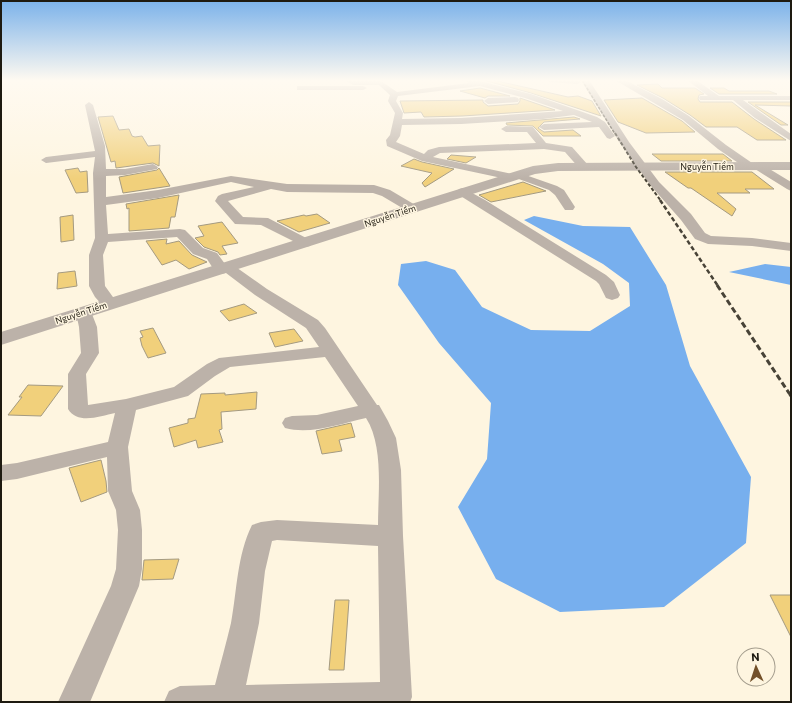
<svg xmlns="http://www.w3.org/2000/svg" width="792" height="703" viewBox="0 0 792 703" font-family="Commissioner,sans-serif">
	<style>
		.water { fill: #77afee }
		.building { fill: #f1d07b; stroke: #a49a81 }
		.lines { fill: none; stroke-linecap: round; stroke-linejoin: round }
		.minor { fill: #bcb2a9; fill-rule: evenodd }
		.tertiary { fill: #bcb2a9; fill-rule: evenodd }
		.rail-far4 { stroke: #484337; stroke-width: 1.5; stroke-dasharray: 3 1.5; stroke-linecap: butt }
		.rail-far3 { stroke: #484337; stroke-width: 2; stroke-dasharray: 3.5 2; stroke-linecap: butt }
		.rail-far2 { stroke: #484337; stroke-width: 2.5; stroke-dasharray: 4.5 2.5; stroke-linecap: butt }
		.rail-far1 { stroke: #484337; stroke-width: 3; stroke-dasharray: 6 3; stroke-linecap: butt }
		.rail { stroke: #484337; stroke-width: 3.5; stroke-dasharray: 8 3.5; stroke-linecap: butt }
		.labels { text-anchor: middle; stroke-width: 3; stroke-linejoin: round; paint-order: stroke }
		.far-street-label { font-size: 9px; fill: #1e1a10; stroke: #fef5e0 }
	</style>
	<rect width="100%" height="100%" fill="#fef5e0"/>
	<!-- water -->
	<g class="water">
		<path d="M534 216 583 226 630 227 666 285 690 366 751 477 746 543 664 607 560 612 496 579 458 507 487 459 491 403 439 343 398 285 401 264 426 261 455 270 482 307 531 330 590 331 630 306 629 283 603 264 524 220Z"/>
		<path d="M765 264 791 267V285L729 272Z"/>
	</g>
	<!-- building -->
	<g class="building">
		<path d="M483 80H493L568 97 578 96 592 101 601 116 531 93Z"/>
		<path d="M658 84 662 88H695L704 94 699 95 698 99 700 102H732L754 119 786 140H757L737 127H706L690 115 663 98 637 85Z"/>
		<path d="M480 88 510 96H488L485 98 460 91Z"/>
		<path d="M710 88H724L729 91H769L777 94H719Z"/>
		<path d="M520 98 555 110 462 116 424 117 421 112 404 113 400 101 483 100V102L488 106 518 104 520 101Z"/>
		<path d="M642 98 682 121 695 132 646 133 618 122 604 100Z"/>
		<path d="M748 102H791V106L755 105 788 125H781Z"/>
		<path d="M113 116 119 130 129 129 132 136 135 137 142 136 148 146 160 145 159 166 153 163 116 168 115 161 111 162 98 117Z"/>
		<path d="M574 117 580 119 544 122 538 128 544 132 573 130 581 136H543L533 126 507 125 506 123Z"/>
		<path d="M652 154H723L732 161H661Z"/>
		<path d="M451 155 476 157 466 163 447 159Z"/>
		<path d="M414 159 422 162 454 169 425 187 422 183 432 173 401 166Z"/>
		<path d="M78 168 80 172 87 171 88 192 76 193 65 170Z"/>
		<path d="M159 168 170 186 123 193 119 177 157 170Z"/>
		<path d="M665 172H752L774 189H745L750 193H717L736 209 732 216 691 188H688Z"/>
		<path d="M523 182 546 191 491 202 479 195Z"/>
		<path d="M179 195 175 217H171L169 228 129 231V208L127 209 126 204Z"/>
		<path d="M317 214 330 223 299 232 277 221 304 215 306 216Z"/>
		<path d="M73 215 74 240 61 242 60 217Z"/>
		<path d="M222 222 238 243 222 246 227 254 220 255 218 252 204 247 195 238 204 236 198 226Z"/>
		<path d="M167 239 166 244 179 241 192 255 207 262 189 269 176 260 162 265 146 241Z"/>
		<path d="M75 271 77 286 57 289 58 273Z"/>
		<path d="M244 304 257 313 229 321 220 311Z"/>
		<path d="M153 328 166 353 148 358 142 346 140 338 143 337 140 331Z"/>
		<path d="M294 329 303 341 275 347 269 333Z"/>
		<path d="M28 385 63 386 41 416 8 415 22 397H19Z"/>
		<path d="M257 392 256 409 221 412 222 429 219 430 223 442 198 448 196 440 174 447 169 428 188 423V419L195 418 201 394 225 393V395Z"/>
		<path d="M351 423 355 437 339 440 342 451 322 454 316 431Z"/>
		<path d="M101 460 106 481 107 492 81 502 69 468Z"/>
		<path d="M179 559 173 579 142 580 144 560Z"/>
		<path d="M770 595H791V637Z"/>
		<path d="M335 600H349L344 670H329Z"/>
	</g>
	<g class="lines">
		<!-- minor -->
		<g class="minor">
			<path d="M344 80 381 81 397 92 469 83 463 80H476L531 94 597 117 605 122 615 136 610 139 607 138 599 127 544 130 539 127 544 124 592 122 574 115 543 119 461 124 402 125 400 136 396 142 424 154 428 150 439 147 536 143 527 132H506L501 129 506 126 533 127 546 143 572 147 588 165 589 167 588 169H580L565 152 544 149 440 153 433 157 512 174 517 172 557 186 564 190 575 207 573 210H565L555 195 549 190 516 178 511 180 422 161 387 146 386 140 390 135 395 113 388 101 390 95 379 85H353ZM480 86 525 98 563 111 461 118 402 119 403 113 396 101 398 96Z"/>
			<path d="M546 80H579L581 82 577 84 550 82Z"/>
			<path d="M583 80H589L629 142 659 182 691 214 705 233 711 236 752 238 791 243V251L752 246 708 244 695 239 681 220 651 186 620 143 582 82Z"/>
			<path d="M615 80H625L662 99 689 116 726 145 755 165H763L791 182V191L787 189 755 169H747L718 149 683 120Z"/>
			<path d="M687 80H696L719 96H791V100H743L791 134V141L755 118 733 100H700L699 98 700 96H708Z"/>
			<path d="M297 86H363L367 88 363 90H297Z"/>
			<path d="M515 97 518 98 519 100 518 102 488 104 484 101 488 98Z"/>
			<path d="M89 102 93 105 105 146 106 169H125L153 164 158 167 157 169 125 175 106 176V197L158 190 231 176 287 184 374 185 390 190 417 206 419 209 417 212H409L382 196 373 193 287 192 271 189 228 201 243 217 268 218 310 240 312 243 310 246 305 247 261 225 235 224 215 201 218 196 222 194 254 187 231 182 158 198 106 205 108 234 180 229 185 230 203 248 217 253 225 264 233 265 267 289 318 320 325 328 377 405H379L388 421 396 438 401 470 403 536 412 697 410 702H164L169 691 180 686 215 685C220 665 226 644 231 623 237 591 237 555 252 525L261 522 277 520 378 525C378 493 384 446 366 418 340 424 310 435 285 428L282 423 285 418 292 416 317 415 358 406 325 357 230 367 215 376 188 396 136 410 128 447 132 491 140 510 142 530V569L139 586 90 702H58L111 586 116 569 118 530 116 510 108 491 107 457 17 479 1 481V465L17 463 108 442 115 413C100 416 78 425 68 409V374L81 353 79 327 76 313 78 309 84 308 90 309 97 327 99 353 86 374 88 405 126 399 174 387 207 364 219 358 319 347 306 328 255 295 226 273 221 274 216 273 207 259 193 254 177 237 108 242 103 255 105 286 118 304 116 307 110 309 104 307 95 297 89 286V255L95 238 93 173 95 157 46 163 41 160 46 157 95 151 85 105ZM277 540 378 546 380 682 246 685 259 623 265 571 272 541Z"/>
			<path d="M463 188 485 200 606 275 614 282 620 295 618 298 612 300 606 298 599 284 596 281 459 195 457 192 459 189Z"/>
		</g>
		<!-- tertiary -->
		<path class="tertiary" d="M791 162V170L558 171 535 174 1 345V332L533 166 558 163Z"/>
		<!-- rail-far4 -->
		<path class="rail-far4" d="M582 80 615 134"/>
		<!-- rail-far3 -->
		<path class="rail-far3" d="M615 133 636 167 661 201"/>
		<!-- rail-far2 -->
		<path class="rail-far2" d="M660 200 718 286"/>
		<!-- rail-far1 -->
		<path class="rail-far1" d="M717 285 789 393"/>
		<!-- rail -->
		<path class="rail" d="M789 392 791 396"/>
	</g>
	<!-- sky -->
	<linearGradient id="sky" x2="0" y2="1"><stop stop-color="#7bb2ea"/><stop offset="0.45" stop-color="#fffaf1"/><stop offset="1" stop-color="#fffaf1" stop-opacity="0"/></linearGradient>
	<rect width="792" height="179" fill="url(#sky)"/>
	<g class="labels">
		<!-- far-street labels -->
		<g class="far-street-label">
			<text x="707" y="170">Nguyễn Tiềm</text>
			<text transform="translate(390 216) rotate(-18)" y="3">Nguyễn Tiềm</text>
			<text transform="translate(81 313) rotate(-18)" y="3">Nguyễn Tiềm</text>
		</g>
	</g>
	<!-- border -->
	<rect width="792" height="703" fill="none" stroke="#1e1a10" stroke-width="4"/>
	<!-- north arrow -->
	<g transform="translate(756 667) rotate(357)"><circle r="19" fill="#fef5e0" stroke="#a49d8d"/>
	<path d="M0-3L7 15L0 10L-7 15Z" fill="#735029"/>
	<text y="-6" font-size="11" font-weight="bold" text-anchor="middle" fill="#1e1a10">N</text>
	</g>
</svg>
